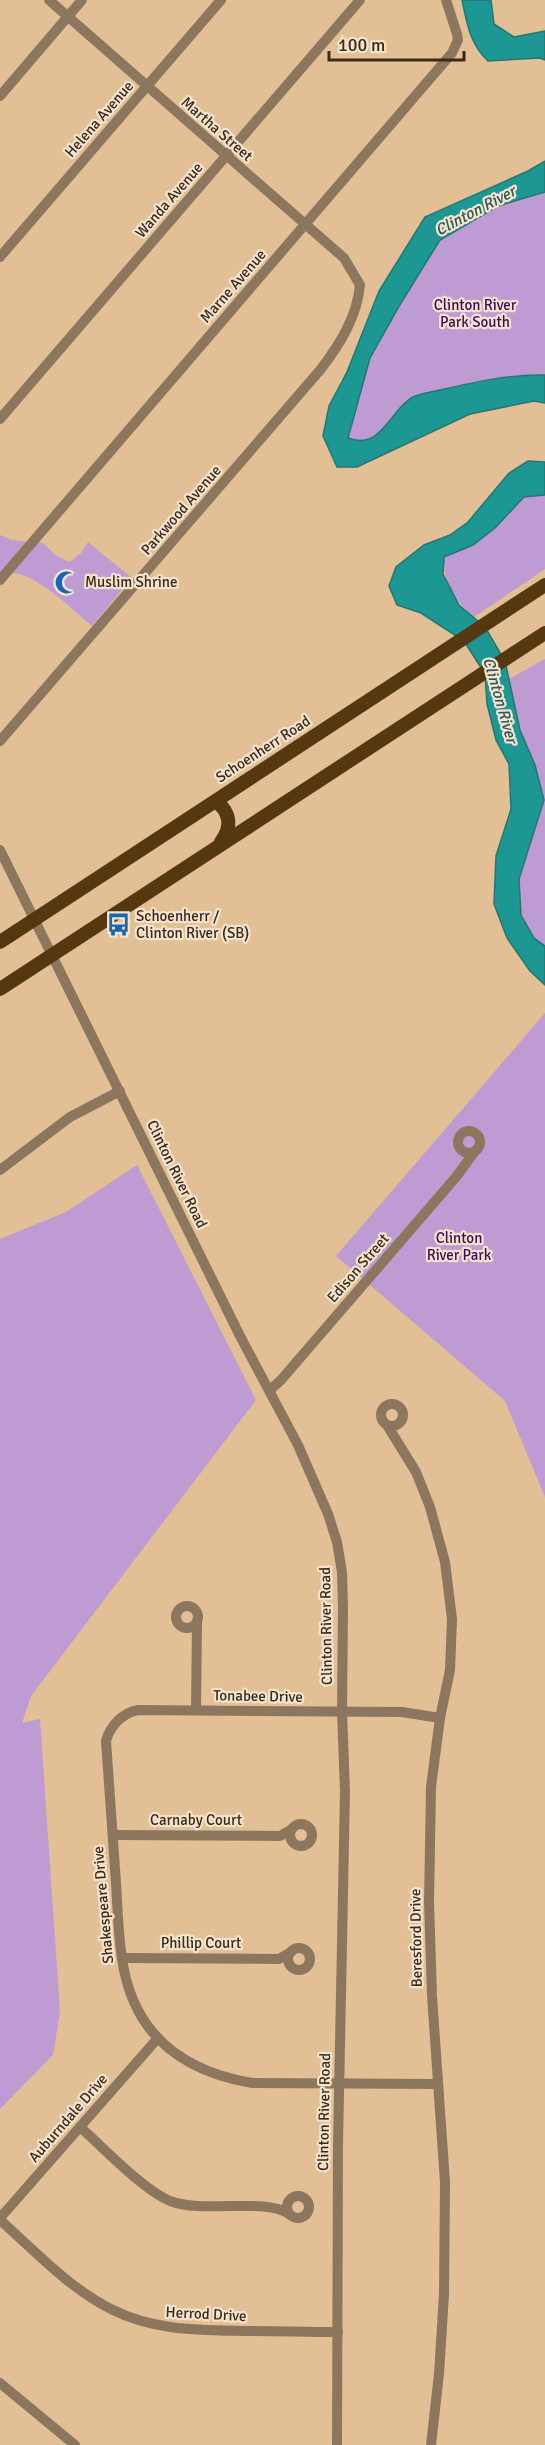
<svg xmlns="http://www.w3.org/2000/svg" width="545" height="2445" viewBox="0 0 545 2445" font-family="Signika,sans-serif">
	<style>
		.green { fill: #be9cd3 }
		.water { fill: #1c9793; stroke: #25776f; stroke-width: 1.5 }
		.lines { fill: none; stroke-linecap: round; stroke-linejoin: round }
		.minor { stroke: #8c775e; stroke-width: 10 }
		.major { stroke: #553810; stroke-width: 14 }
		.labels { text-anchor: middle; stroke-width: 4.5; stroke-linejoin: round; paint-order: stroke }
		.street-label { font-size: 15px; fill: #392b1a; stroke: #f5e3ce }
		.park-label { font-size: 15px; fill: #3f0957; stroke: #f5e3ce }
		.poi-label { font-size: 15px; fill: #392b1a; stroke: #f5e3ce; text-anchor: start }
		.water-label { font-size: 16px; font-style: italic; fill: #295957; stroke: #f5e3ce }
	</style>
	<rect width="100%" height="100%" fill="#e2bf94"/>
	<!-- green -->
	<g class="green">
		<path d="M545 192V375C510 374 475 382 440 390 432 392 421 393 413 397 389 410 384 450 348 438L370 358 401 303 440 240 498 206Z"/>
		<path d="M545 495V569L474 617C455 601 443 582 444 558L473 545 495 528 524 497Z"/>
		<path d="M0 535 12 540 43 543 57 556 70 562 81 553 88 542 132 578 92 626C73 610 39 576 14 573 10 573 4 574 0 575Z"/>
		<path d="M545 659V946L534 938 521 914 519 879 544 800 535 765 520 730 509 679Z"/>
		<path d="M545 1013V1497L505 1401 336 1256Z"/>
		<path d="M137 1165 256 1400 31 1696 22 1723 40 1719 60 2012 53 2055 0 2109V1239L66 1212Z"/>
	</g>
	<!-- water -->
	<g class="water">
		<path d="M462 0H491L494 24 514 37 545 31V60L540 58 488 61C470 44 467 24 462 0Z"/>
		<path d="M545 161V192L498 206 440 240 401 303 370 358 348 438C382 451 390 409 413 397 421 393 432 392 440 390 475 382 510 374 545 375V403L534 401 470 414 357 467H337L323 436 329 406 347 372 379 291 425 217 528 171Z"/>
		<path d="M528 461 545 462V495L524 497 495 528 473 545 444 557 443 574 459 605 485 627 505 661 520 730 535 765 544 800 519 879 521 915 534 938 545 946V985L530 971 507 938 494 904 496 856 511 809 509 764 496 740 487 704 485 674 464 641 421 613 397 605 389 586 396 567 424 545 450 535 468 522 509 473Z"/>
	</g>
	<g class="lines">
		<!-- minor -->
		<g class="minor">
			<path d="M0 96 82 0"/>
			<path d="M0 257 221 0"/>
			<path d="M0 419 360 0"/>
			<path d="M0 580 452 53 458 40 457 34 446 0"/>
			<path d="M0 741 321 369C340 344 357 317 360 285L344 258 49 0"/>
			<path d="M0 850 240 1336 298 1445 328 1514 337 1542 342 1572 343 1607 342 1712 345 1791 338 2145 337 2445"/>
			<circle cx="469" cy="1142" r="11"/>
			<path d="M0 1170 70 1117 120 1091"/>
			<path d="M270 1390 281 1380 456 1177 475 1151"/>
			<circle cx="392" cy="1415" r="11"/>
			<path d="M387 1425 416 1472 430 1507 445 1562 452 1619 450 1670 440 1718 431 1787 429 1902 432 1996 445 2182 444 2294 439 2374 431 2445"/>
			<circle cx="187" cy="1617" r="11"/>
			<path d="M196 1710 197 1622"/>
			<circle cx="301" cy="1835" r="11"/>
			<path d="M113 1835 280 1836 292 1829"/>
			<circle cx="299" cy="1959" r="11"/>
			<path d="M122 1958 279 1959 291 1952"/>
			<path d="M438 2084 252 2083C187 2072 138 2039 124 1970 118 1942 118 1912 116 1883 113 1836 109 1789 106 1741 110 1726 122 1713 138 1710L402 1712 440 1718"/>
			<path d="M80 2127C104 2148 142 2189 170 2201 204 2214 265 2197 289 2214"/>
			<circle cx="298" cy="2207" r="11"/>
			<path d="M0 2218 158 2038"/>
			<path d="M0 2220C35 2251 69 2288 111 2309 154 2331 199 2330 246 2331 276 2331 307 2332 338 2332"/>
			<path d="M0 2383 75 2445"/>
		</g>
		<!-- major -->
		<g class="major">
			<path d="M216 801C231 813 232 827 221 842"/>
			<path d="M0 942 545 585"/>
			<path d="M0 989 545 633"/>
		</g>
	</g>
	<!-- icons -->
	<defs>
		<symbol id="mosque-bare" viewBox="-9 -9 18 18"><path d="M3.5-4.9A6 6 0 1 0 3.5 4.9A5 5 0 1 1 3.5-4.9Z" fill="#1369b6" stroke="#f5e3ce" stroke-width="2.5" paint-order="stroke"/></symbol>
		<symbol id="bus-bare" viewBox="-9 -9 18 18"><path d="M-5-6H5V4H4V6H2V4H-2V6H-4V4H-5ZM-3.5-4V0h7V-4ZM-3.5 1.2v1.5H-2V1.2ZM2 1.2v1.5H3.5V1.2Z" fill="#1369b6" stroke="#f5e3ce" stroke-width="2.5" paint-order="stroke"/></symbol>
	</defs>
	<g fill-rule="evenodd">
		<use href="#mosque-bare" x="50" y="566" width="33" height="33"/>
		<use href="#bus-bare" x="102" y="908" width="33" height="33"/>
	</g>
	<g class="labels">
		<!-- street labels -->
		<g class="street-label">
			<text transform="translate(99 119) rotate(-49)" y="5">Helena Avenue</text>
			<text transform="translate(217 129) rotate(41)" y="5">Martha Street</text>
			<text transform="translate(169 200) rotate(-49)" y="5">Wanda Avenue</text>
			<text transform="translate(233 286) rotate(-49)" y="5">Marne Avenue</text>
			<text transform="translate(181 510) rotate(-49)" y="5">Parkwood Avenue</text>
			<text transform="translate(263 749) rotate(-33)" y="5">Schoenherr Road</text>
			<text transform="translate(177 1174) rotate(64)" y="5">Clinton River Road</text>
			<text transform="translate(358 1268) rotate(-49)" y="5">Edison Street</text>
			<text transform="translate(326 1626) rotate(-91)" y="5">Clinton River Road</text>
			<text transform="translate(258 1696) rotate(1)" y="5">Tonabee Drive</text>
			<text x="196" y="1825">Carnaby Court</text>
			<text transform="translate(103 1905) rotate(-95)" y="5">Shakespeare Drive</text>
			<text transform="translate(416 1938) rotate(-91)" y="5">Beresford Drive</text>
			<text x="201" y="1948">Phillip Court</text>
			<text transform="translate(324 2112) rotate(-89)" y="5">Clinton River Road</text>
			<text transform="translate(68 2118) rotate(-49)" y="5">Auburndale Drive</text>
			<text transform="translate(206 2314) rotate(3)" y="5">Herrod Drive</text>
		</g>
		<!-- park labels -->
		<g class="park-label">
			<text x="475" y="310">Clinton River<tspan x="475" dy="17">Park South</tspan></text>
			<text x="459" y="1243">Clinton<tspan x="459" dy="17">River Park</tspan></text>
		</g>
		<!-- poi labels -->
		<g class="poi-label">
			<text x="85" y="587">Muslim Shrine</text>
			<text x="136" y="921">Schoenherr /<tspan x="136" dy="17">Clinton River (SB)</tspan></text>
		</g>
		<!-- water labels -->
		<g class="water-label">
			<text transform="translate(475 210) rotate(-28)" y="6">Clinton River</text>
			<text transform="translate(501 700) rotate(74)" y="6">Clinton River</text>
		</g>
	</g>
	<!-- scale -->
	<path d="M329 51v9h135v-9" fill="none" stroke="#392b1a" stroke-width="3"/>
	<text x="338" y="51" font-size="18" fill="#392b1a" stroke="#f5e3ce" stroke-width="4.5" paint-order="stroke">100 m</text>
</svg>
